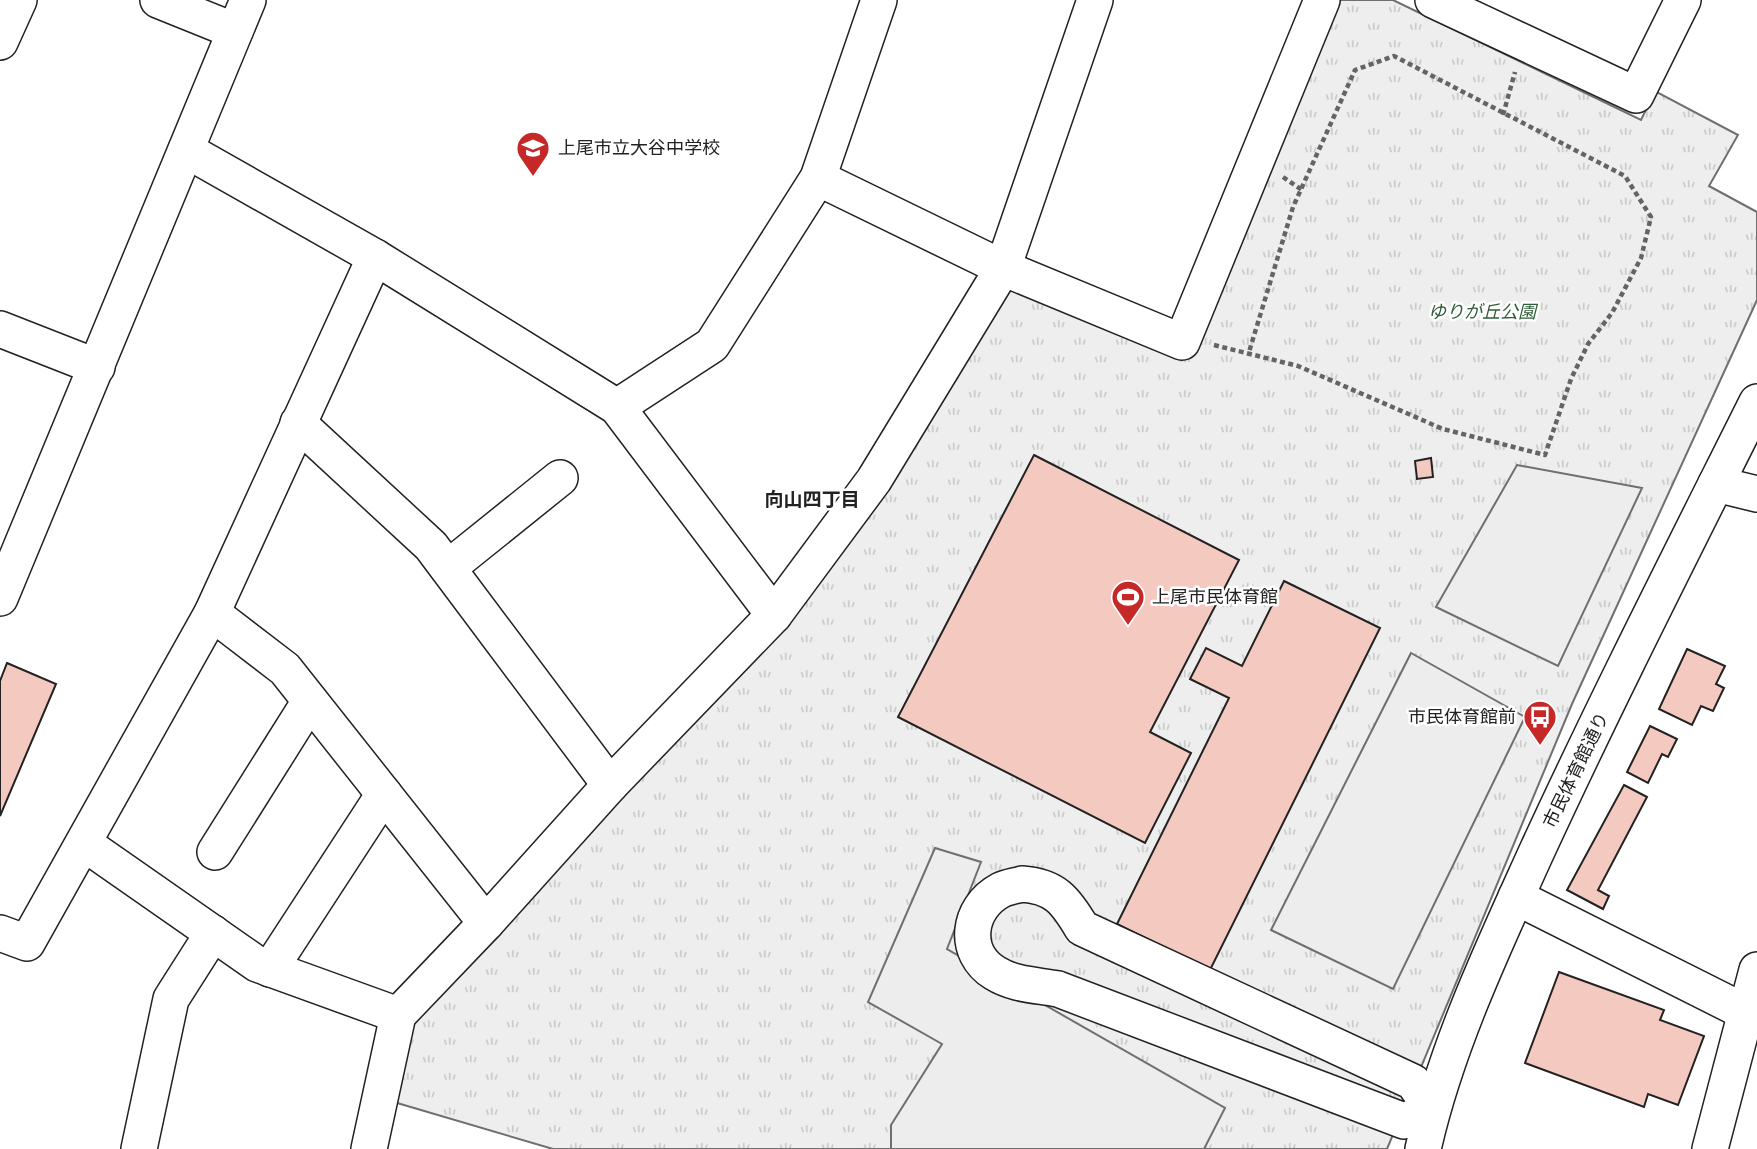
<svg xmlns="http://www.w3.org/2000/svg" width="1757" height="1149" viewBox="0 0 1757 1149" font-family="'IBM Plex Serif','Noto Sans JP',serif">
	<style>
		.park { fill: url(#park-tufts); stroke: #6f6f6f; stroke-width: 2 }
		.parking { fill: #ededed; stroke: #6f6f6f; stroke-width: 2 }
		.building { fill: #f3c9c0; stroke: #222; stroke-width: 2 }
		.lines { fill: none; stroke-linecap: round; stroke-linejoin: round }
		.minor-casing { stroke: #222; stroke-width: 38 }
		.path { stroke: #646464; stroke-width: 4.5; stroke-dasharray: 5 3.5; stroke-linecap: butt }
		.minor { stroke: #fff; stroke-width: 35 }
		.labels { text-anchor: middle; stroke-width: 5; stroke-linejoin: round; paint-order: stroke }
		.poi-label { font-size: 18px; fill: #222; stroke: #fff; text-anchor: start }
		.park-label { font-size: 18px; font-style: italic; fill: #2f5e38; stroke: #fff }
		.street-label { font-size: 18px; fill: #222; stroke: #fff }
		.neighbourhood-label { font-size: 19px; font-weight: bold; fill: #222; stroke: #fff }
	</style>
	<defs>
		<pattern id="park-tufts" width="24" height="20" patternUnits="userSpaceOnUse" patternTransform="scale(1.75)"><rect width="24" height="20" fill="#eee"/><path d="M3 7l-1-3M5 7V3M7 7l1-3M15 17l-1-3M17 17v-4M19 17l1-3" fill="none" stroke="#ccc"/></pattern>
	</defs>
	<rect width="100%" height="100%" fill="#fff"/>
	<!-- park -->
	<path class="park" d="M1340 0H1393L1641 120 1655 91 1738 135 1709 186 1757 212V300L1572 704 1387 1149H553L387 1100 407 1030 793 612 1006 286 1191 355Z"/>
	<!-- parking -->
	<g class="parking">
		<path d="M1517 465 1642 488 1558 666 1436 607Z"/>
		<path d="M1411 653 1525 717 1393 989 1271 930Z"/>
		<path d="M935 848 981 862 947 949 1225 1108 1204 1149H891V1125L942 1044 868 1002Z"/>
	</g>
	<!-- building -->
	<g class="building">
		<path d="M1034 455 1239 560 1150 732 1191 753 1145 843 898 717Z"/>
		<path d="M1431 458 1433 477 1417 479 1415 461Z"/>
		<path d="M1284 581 1380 628 1210 970 1117 924 1229 698 1190 679 1206 648 1242 666Z"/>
		<path d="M1687 649 1725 666 1716 684 1724 688 1713 711 1701 706 1692 725 1659 709Z"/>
		<path d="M7 663 56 684 0 816V681Z"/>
		<path d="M1650 726 1677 739 1668 757 1662 754 1648 783 1627 772Z"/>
		<path d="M1624 785 1647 797 1598 890 1609 896 1603 909 1567 890Z"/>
		<path d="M1559 972 1664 1010 1660 1020 1704 1036 1678 1105 1648 1094 1644 1107 1525 1063Z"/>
	</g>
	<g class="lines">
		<defs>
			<g id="minor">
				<path d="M158 0 235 31"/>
				<path d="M1433 0 1636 95 1683 0"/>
				<path d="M0 42 19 0"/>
				<path d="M186 150 375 257 617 407 774 615"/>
				<path d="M818 178 1003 268 1182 342 1322 0"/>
				<path d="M0 329 97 367"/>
				<path d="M617 407 712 345 818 178 879 0"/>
				<path d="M298 423 431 546 610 785"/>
				<path d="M1716 484 1757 494"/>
				<path d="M448 568 560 478"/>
				<path d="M0 598 248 0"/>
				<path d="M212 613 285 669 486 923"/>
				<path d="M85 844 257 964 398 1015"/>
				<path d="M215 852 310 701"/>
				<path d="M1022 884C1055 886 1066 901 1082 928L1413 1082 1432 1109 1404 1121 1058 989C1037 985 1014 985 995 973 962 953 967 908 1001 890 1007 887 1015 886 1022 884Z"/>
				<path d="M1516 897 1745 1012"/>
				<path d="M0 933 27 943 212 613 375 257"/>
				<path d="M270 969 384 794"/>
				<path d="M139 1149 171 999 213 933"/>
				<path d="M369 1149 398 1015 486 923 610 785 774 615 874 480 1003 268 1095 0"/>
				<path d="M1423 1149C1446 1047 1493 948 1536 853 1606 701 1682 552 1757 402"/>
				<path d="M1710 1149 1757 970"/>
			</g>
		</defs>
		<!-- minor casing -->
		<use href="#minor" class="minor-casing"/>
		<!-- path -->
		<g class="path">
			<path d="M1503 115 1515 72"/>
			<path d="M1283 177 1302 190"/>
			<path d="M1214 345 1298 366 1443 429 1545 455 1571 379 1588 344 1612 313 1641 258 1651 217 1625 176 1394 56 1355 70 1293 207 1249 352"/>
		</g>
		<!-- minor -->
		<use href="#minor" class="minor"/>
	</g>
	<!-- icons -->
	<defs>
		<symbol id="school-pin" viewBox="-11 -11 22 30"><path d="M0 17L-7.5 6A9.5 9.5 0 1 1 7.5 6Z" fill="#c62828" stroke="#fff"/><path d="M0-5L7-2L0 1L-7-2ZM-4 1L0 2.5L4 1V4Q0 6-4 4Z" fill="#fff"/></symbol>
		<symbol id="stadium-pin" viewBox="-11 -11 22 30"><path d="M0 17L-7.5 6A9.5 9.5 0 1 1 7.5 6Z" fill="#c62828" stroke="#fff"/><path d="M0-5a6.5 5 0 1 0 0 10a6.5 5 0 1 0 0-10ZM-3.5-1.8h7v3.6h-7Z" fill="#fff"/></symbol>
		<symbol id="bus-pin" viewBox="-11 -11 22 30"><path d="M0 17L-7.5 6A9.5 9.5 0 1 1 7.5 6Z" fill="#c62828" stroke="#fff"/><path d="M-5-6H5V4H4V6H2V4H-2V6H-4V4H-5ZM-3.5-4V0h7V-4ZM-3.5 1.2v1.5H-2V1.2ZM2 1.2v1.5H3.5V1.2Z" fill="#fff"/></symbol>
	</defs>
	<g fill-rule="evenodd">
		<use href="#school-pin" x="514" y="129" width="38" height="52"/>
		<use href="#stadium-pin" x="1109" y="578" width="38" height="52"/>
		<use href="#bus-pin" x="1521" y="698" width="38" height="52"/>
	</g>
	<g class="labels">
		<!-- poi labels -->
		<g class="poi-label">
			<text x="558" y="154">上尾市立大谷中学校</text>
			<text x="1152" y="603">上尾市民体育館</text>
			<text x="1516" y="723" text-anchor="end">市民体育館前</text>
		</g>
		<!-- park labels -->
		<g class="park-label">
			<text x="1482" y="318">ゆりが丘公園</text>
		</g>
		<!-- street labels -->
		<g class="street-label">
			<text transform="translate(1576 770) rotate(-64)" y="6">市民体育館通り</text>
		</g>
		<!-- neighbourhood labels -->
		<g class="neighbourhood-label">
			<text x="812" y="506">向山四丁目</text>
		</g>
	</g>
</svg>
